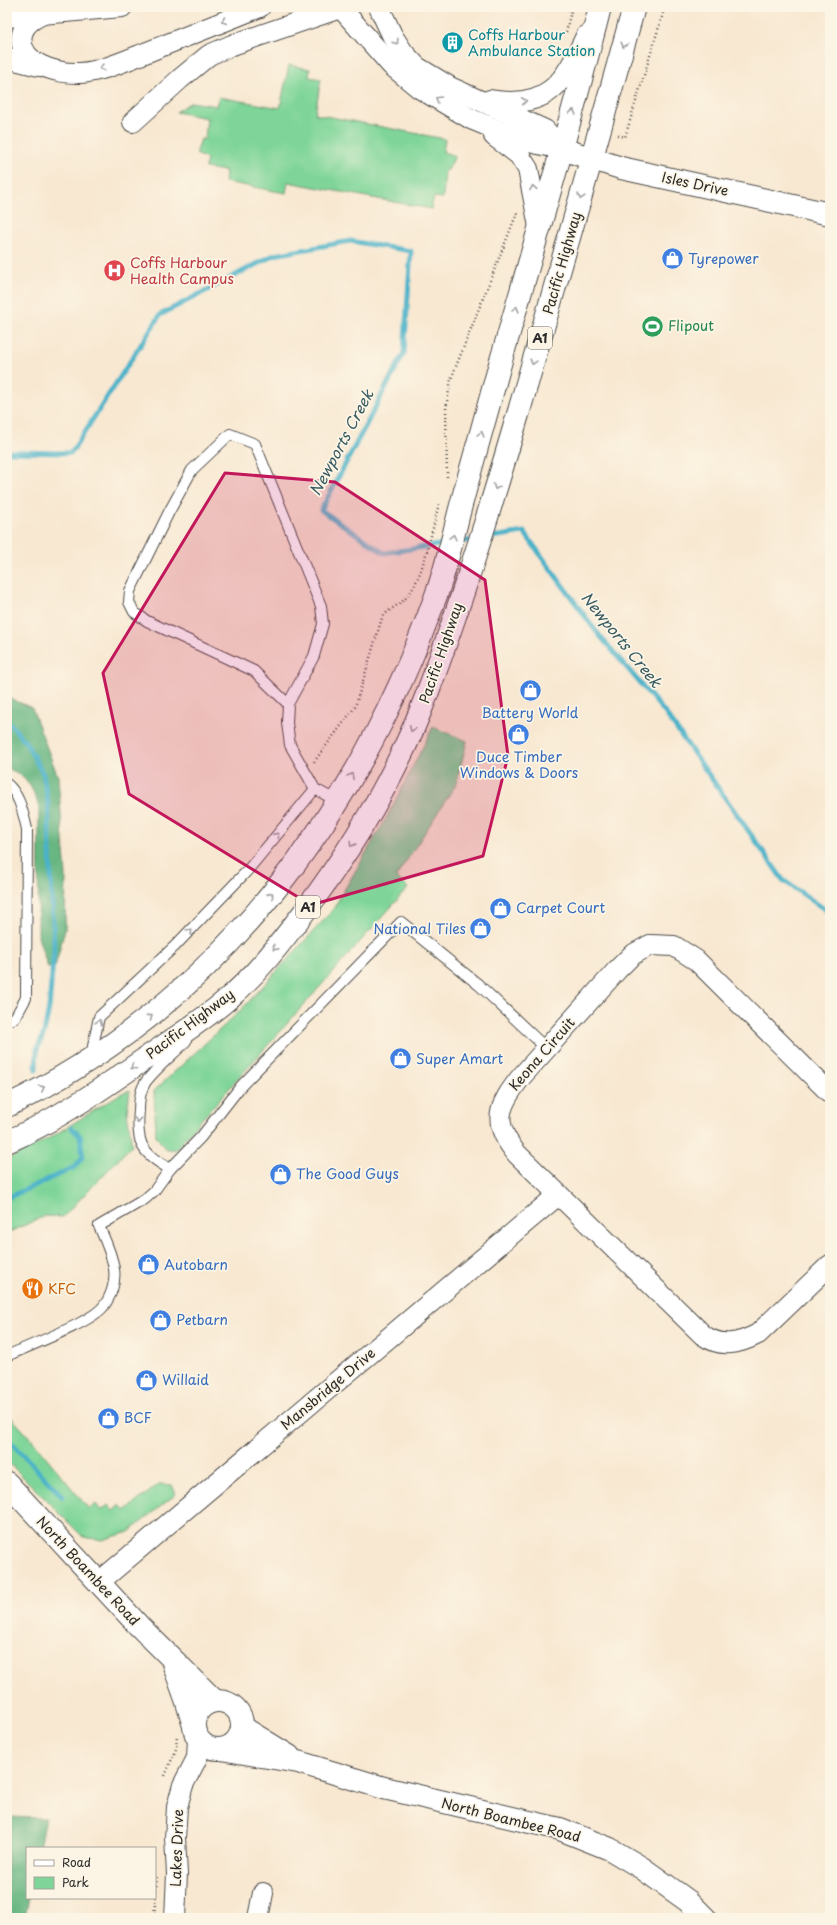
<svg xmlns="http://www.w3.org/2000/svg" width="837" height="1925" viewBox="0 0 837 1925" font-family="'Playpen Sans',sans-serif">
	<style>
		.green { fill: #7fd599; stroke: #558062 }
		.forest { fill: #67b681; stroke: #497056 }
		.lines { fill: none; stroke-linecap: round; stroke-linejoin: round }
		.stream { stroke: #4ab2c9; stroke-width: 5 }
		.lane-casing { stroke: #4a4744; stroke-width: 12 }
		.street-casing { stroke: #4a4744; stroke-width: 22 }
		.secondary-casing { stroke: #4a4744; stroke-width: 24 }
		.highway-casing { stroke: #4a4744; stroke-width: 24 }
		.path { stroke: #4a4744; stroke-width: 2.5; stroke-dasharray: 1 3; stroke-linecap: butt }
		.lane { stroke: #fff; stroke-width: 10 }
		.street { stroke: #fff; stroke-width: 20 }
		.secondary { stroke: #fff; stroke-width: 22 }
		.highway { stroke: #fff; stroke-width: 22 }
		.oneway { stroke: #a0a0a0 }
		.marked { fill: #c2185b; fill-opacity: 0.2; stroke: #c2185b; stroke-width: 3; stroke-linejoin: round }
		.labels { text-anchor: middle; stroke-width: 3.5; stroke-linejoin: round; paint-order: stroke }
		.shield { fill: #fcf5e5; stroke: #6a6863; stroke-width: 1 }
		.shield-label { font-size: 13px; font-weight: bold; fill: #2b2b2b }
		.culture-label { font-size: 14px; fill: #0d838f; stroke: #fcf5e5; text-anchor: start }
		.street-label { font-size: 14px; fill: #2b2b2b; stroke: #fcf5e5 }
		.shop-label { font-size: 14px; fill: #366cbe; stroke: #fcf5e5; text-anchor: start }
		.health-label { font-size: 14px; fill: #be3a42; stroke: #fcf5e5; text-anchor: start }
		.leisure-label { font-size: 14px; fill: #27864d; stroke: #fcf5e5; text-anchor: start }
		.food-label { font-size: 14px; fill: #c56008; stroke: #fcf5e5; text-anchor: start }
		.water-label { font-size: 15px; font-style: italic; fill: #365a62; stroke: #fcf5e5 }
	</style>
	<rect width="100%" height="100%" fill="#fcf5e5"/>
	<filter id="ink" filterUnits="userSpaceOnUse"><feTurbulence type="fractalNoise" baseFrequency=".025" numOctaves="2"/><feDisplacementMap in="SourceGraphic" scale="8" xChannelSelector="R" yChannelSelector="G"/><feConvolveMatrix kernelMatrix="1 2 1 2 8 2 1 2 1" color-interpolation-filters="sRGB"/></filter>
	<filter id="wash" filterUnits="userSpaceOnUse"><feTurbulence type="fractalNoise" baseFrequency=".012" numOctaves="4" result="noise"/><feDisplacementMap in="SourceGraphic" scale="16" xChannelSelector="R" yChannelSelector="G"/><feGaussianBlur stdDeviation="0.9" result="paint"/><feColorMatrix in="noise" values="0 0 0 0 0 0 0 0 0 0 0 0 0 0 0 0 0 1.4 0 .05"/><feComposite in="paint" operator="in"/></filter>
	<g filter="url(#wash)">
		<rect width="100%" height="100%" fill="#f8e8d1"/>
		<!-- green -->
		<g class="green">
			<path d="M289 65 310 69 309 77 321 79 315 114 445 139 443 152 455 156 448 170 445 171 443 198 434 197 431 209 288 182 286 193 225 182 226 171 205 168 207 159 196 154 201 139H205L207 118 176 112 191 102 217 106 219 97 280 108Z"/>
			<path d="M433 727 467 741 456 784 396 877 408 888 185 1138 177 1149 166 1150 156 1136 154 1091 241 1010 332 911 387 817Z"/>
			<path d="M130 1090 127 1112 132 1145 63 1217 45 1216 7 1233V1160L53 1136 120 1094Z"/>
			<path d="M7 1413 32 1440 89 1509 96 1504 101 1511 108 1505 113 1511 120 1505 125 1511 159 1484 172 1485 176 1494 129 1532 102 1540 83 1537 7 1461Z"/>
		</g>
		<!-- forest -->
		<g class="forest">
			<path d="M7 697 32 708 58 777 66 875 65 929 55 967 48 968 38 937 39 807C32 786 27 777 7 768Z"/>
			<path d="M7 1817 46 1818 40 1848H27V1898H29L25 1918H7Z"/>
		</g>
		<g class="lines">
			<!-- stream -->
			<g class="stream">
				<path d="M7 452 71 453 160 315 274 255 350 241 411 251 404 353 321 510 384 553 445 544"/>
				<path d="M486 538 524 532 595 630 666 714 783 880 830 913"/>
				<path d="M457 542 474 540"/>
				<path d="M7 720 26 743 43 774 48 803 54 948 49 1008 44 1033 37 1049 36 1070"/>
				<path d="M7 1198 73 1168 83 1157 80 1136 72 1128"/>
				<path d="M7 1438 62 1496"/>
			</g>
		</g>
	</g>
	<g filter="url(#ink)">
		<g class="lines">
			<defs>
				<g id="lane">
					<path d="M288 704 314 656 323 624 321 606 255 444 230 434 192 470 169 512 130 591 129 602 134 612 147 621 254 671 288 704 287 723 290 745 315 789 337 801"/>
					<path d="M7 784C20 795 23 813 27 829L26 998 15 1018 7 1021"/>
					<path d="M91 1056 99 1017 175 946 247 871 315 789"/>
					<path d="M170 1169C141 1153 136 1143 139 1110 139 1100 140 1091 145 1083 154 1070 175 1053 186 1041"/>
					<path d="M7 1356C28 1346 90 1323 103 1307 111 1297 116 1282 114 1269 112 1254 105 1240 99 1226L145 1199 154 1191 170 1169 201 1137 241 1086 401 922 479 985 546 1048"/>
				</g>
				<g id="street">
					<path d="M340 7 391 65 419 88 471 119 524 141 562 149"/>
					<path d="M379 7 392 35 403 52 417 67 450 87 545 130 562 149"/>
					<path d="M43 14C33 19 25 23 22 34 16 64 58 74 80 73 105 71 131 58 155 49 190 35 225 21 260 7"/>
					<path d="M7 17 122 7"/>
					<path d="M7 58 39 66"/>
					<path d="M490 100C548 110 564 83 586 36"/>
					<path d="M133 122 180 79 209 55 232 45 340 8"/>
					<path d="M494 136 519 155 528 169 539 227"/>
					<path d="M830 1093 696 960 674 946 650 945 632 955 617 970 521 1077C498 1106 491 1123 517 1154L703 1335C721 1348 739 1344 758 1334L830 1265"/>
					<path d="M98 1583 558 1195"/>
					<path d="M175 1918 177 1874 175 1838 177 1807 183 1785 197 1758 198 1739"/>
					<path d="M258 1918 263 1893"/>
				</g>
				<g id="secondary">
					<path d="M562 149 621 168 830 214"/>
					<path d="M7 1483 139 1626 215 1701"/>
					<path d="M173 1663 186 1699 194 1726"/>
					<circle cx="218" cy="1725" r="24"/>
					<path d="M242 1727 289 1756"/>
					<path d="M221 1749 298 1762 384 1788 560 1829 610 1849 642 1868 688 1901 705 1918"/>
				</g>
				<g id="highway">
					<path d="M7 1106C222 1002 359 811 438 590 447 564 453 536 460 509 473 460 487 412 500 364 534 245 570 127 600 7"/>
					<path d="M7 1142C55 1121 103 1088 146 1058 172 1040 199 1023 223 1003 256 976 283 940 308 907 356 842 399 770 427 694 462 602 491 506 519 411 558 276 597 142 634 7"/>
				</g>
			</defs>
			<!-- lane casing -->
			<use href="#lane" class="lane-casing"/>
			<!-- street casing -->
			<use href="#street" class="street-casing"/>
			<!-- secondary casing -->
			<use href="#secondary" class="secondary-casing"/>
			<!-- highway casing -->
			<use href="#highway" class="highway-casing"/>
			<!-- path -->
			<g class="path">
				<path d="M566 32 572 7"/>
				<path d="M618 135 625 137 665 7"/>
				<path d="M447 477 446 408 451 379 517 213"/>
				<path d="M314 762 355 707 382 618C389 608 403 604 410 593 424 572 432 530 439 504"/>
				<path d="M165 1776 176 1749 177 1735"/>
				<path d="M154 1918 157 1876"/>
			</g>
			<!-- lane -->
			<use href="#lane" class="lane"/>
			<!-- street -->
			<use href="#street" class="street"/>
			<!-- secondary -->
			<use href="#secondary" class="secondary"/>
			<!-- highway -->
			<use href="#highway" class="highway"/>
		</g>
		<!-- one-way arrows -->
		<defs><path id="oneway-chevron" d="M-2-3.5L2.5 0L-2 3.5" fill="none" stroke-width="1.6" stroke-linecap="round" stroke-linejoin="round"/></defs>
		<g class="oneway">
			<use href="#oneway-chevron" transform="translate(224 21) rotate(158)"/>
			<use href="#oneway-chevron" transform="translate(396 42) rotate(57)"/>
			<use href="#oneway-chevron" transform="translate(624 45) rotate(105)"/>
			<use href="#oneway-chevron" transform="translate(102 68) rotate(165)"/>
			<use href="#oneway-chevron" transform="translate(438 99) rotate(-149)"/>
			<use href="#oneway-chevron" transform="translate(524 101) rotate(-8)"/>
			<use href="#oneway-chevron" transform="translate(573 112) rotate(-76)"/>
			<use href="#oneway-chevron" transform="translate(533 188) rotate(-100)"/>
			<use href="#oneway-chevron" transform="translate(581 197) rotate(106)"/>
			<use href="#oneway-chevron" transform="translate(516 309) rotate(-74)"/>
			<use href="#oneway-chevron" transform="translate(533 362) rotate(106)"/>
			<use href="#oneway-chevron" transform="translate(481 434) rotate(-75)"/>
			<use href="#oneway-chevron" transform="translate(496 487) rotate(107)"/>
			<use href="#oneway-chevron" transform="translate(453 537) rotate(-76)"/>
			<use href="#oneway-chevron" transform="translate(412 729) rotate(113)"/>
			<use href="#oneway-chevron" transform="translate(351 776) rotate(-61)"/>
			<use href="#oneway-chevron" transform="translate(277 835) rotate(-51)"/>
			<use href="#oneway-chevron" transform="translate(352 844) rotate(121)"/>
			<use href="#oneway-chevron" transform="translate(271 895) rotate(-51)"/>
			<use href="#oneway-chevron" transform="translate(190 931) rotate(-46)"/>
			<use href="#oneway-chevron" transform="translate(275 948) rotate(131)"/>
			<use href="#oneway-chevron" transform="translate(150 1017) rotate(-36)"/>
			<use href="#oneway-chevron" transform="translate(99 1022) rotate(-73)"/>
			<use href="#oneway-chevron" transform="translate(133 1067) rotate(145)"/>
			<use href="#oneway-chevron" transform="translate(42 1088) rotate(-28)"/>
			<use href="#oneway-chevron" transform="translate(138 1120) rotate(92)"/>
		</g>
	</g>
	<!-- marked area -->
	<path class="marked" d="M225 473 335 482 485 580 508 756 483 856 311 905 129 794 103 673Z"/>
	<!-- icons -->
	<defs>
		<symbol id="building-disc" viewBox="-11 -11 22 22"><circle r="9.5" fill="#0f9aa8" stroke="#fcf5e5"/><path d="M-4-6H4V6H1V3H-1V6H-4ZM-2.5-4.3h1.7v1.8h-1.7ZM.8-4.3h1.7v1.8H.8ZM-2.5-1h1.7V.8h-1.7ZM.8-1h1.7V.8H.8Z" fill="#fff"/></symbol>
		<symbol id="shop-disc" viewBox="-11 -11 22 22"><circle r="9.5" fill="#3f7fe0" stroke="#fcf5e5"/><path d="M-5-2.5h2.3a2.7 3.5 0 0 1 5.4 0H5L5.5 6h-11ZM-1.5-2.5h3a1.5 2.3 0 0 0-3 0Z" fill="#fff"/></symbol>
		<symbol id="hospital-disc" viewBox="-11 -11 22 22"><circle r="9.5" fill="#e0444e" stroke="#fcf5e5"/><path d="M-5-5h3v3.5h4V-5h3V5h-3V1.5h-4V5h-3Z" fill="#fff"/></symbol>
		<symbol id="stadium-disc" viewBox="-11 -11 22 22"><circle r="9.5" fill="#2e9e5b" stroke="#fcf5e5"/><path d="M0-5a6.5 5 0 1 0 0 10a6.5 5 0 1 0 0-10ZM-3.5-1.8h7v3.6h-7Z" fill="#fff"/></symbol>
		<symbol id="restaurant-disc" viewBox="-11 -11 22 22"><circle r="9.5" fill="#e8710a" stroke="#fcf5e5"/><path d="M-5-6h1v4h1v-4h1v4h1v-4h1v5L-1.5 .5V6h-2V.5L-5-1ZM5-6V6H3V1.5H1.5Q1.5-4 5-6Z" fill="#fff"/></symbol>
	</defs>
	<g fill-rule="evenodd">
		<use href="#building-disc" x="440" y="30" width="25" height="25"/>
		<use href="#shop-disc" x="660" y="246" width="25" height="25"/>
		<use href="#hospital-disc" x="102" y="258" width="25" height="25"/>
		<use href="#stadium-disc" x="640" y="314" width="25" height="25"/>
		<use href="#shop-disc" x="518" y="678" width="25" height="25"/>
		<use href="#shop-disc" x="506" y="722" width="25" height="25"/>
		<use href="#shop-disc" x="488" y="896" width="25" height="25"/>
		<use href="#shop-disc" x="468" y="916" width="25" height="25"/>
		<use href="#shop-disc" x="388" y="1046" width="25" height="25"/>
		<use href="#shop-disc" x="268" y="1162" width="25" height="25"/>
		<use href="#shop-disc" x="136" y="1252" width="25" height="25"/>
		<use href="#restaurant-disc" x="20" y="1276" width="25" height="25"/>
		<use href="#shop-disc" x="148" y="1308" width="25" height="25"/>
		<use href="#shop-disc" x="134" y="1368" width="25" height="25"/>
		<use href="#shop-disc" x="96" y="1406" width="25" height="25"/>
	</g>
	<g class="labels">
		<!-- shield labels -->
		<g class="shield">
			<rect x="528" y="327" width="24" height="22" rx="3"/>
			<rect x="296" y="896" width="24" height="22" rx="3"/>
		</g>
		<g class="shield-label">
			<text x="540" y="343">A1</text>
			<text x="308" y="912">A1</text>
		</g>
		<!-- culture labels -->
		<g class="culture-label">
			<text x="468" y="40">Coffs Harbour<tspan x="468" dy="16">Ambulance Station</tspan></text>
		</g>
		<!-- street labels -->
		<g class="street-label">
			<text transform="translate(695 184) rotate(12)" y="5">Isles Drive</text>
			<text transform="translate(562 263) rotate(-74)" y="5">Pacific Highway</text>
			<text transform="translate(441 653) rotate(-71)" y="5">Pacific Highway</text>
			<text transform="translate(190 1024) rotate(-37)" y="5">Pacific Highway</text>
			<text transform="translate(542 1054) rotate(-49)" y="5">Keona Circuit</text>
			<text transform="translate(328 1389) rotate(-40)" y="5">Mansbridge Drive</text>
			<text transform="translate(88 1571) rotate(47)" y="5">North Boambee Road</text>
			<text transform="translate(511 1820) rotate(14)" y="5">North Boambee Road</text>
			<text transform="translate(177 1848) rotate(-88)" y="5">Lakes Drive</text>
		</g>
		<!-- shop labels -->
		<g class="shop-label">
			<text x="688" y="264">Tyrepower</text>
			<text x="530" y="718" text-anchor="middle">Battery World</text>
			<text x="519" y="762" text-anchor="middle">Duce Timber<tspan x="519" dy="16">Windows &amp; Doors</tspan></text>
			<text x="516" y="913">Carpet Court</text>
			<text x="466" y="934" text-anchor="end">National Tiles</text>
			<text x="416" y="1064">Super Amart</text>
			<text x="296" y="1179">The Good Guys</text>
			<text x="164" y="1270">Autobarn</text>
			<text x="176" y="1325">Petbarn</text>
			<text x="162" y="1385">Willaid</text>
			<text x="124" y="1423">BCF</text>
		</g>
		<!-- health labels -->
		<g class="health-label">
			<text x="130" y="268">Coffs Harbour<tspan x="130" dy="16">Health Campus</tspan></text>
		</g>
		<!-- leisure labels -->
		<g class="leisure-label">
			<text x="668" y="331">Flipout</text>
		</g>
		<!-- food labels -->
		<g class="food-label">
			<text x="48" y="1294">KFC</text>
		</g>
		<!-- water labels -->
		<g class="water-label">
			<text transform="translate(342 443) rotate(-62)" y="5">Newports Creek</text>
			<text transform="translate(621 640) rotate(51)" y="5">Newports Creek</text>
		</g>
	</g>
	<!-- margin -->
	<rect width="837" height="1925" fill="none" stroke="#fcf5e5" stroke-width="24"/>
	<!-- legend -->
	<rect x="26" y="1847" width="130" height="52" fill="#fcf5e5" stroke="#a8a49b"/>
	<rect x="34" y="1860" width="20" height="6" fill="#ffffff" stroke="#a8a49b"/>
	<text x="62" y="1867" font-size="12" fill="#2b2b2b">Road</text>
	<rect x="34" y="1877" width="20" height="12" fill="#7fd599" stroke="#a8a49b"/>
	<text x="62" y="1887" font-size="12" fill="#2b2b2b">Park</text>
</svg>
